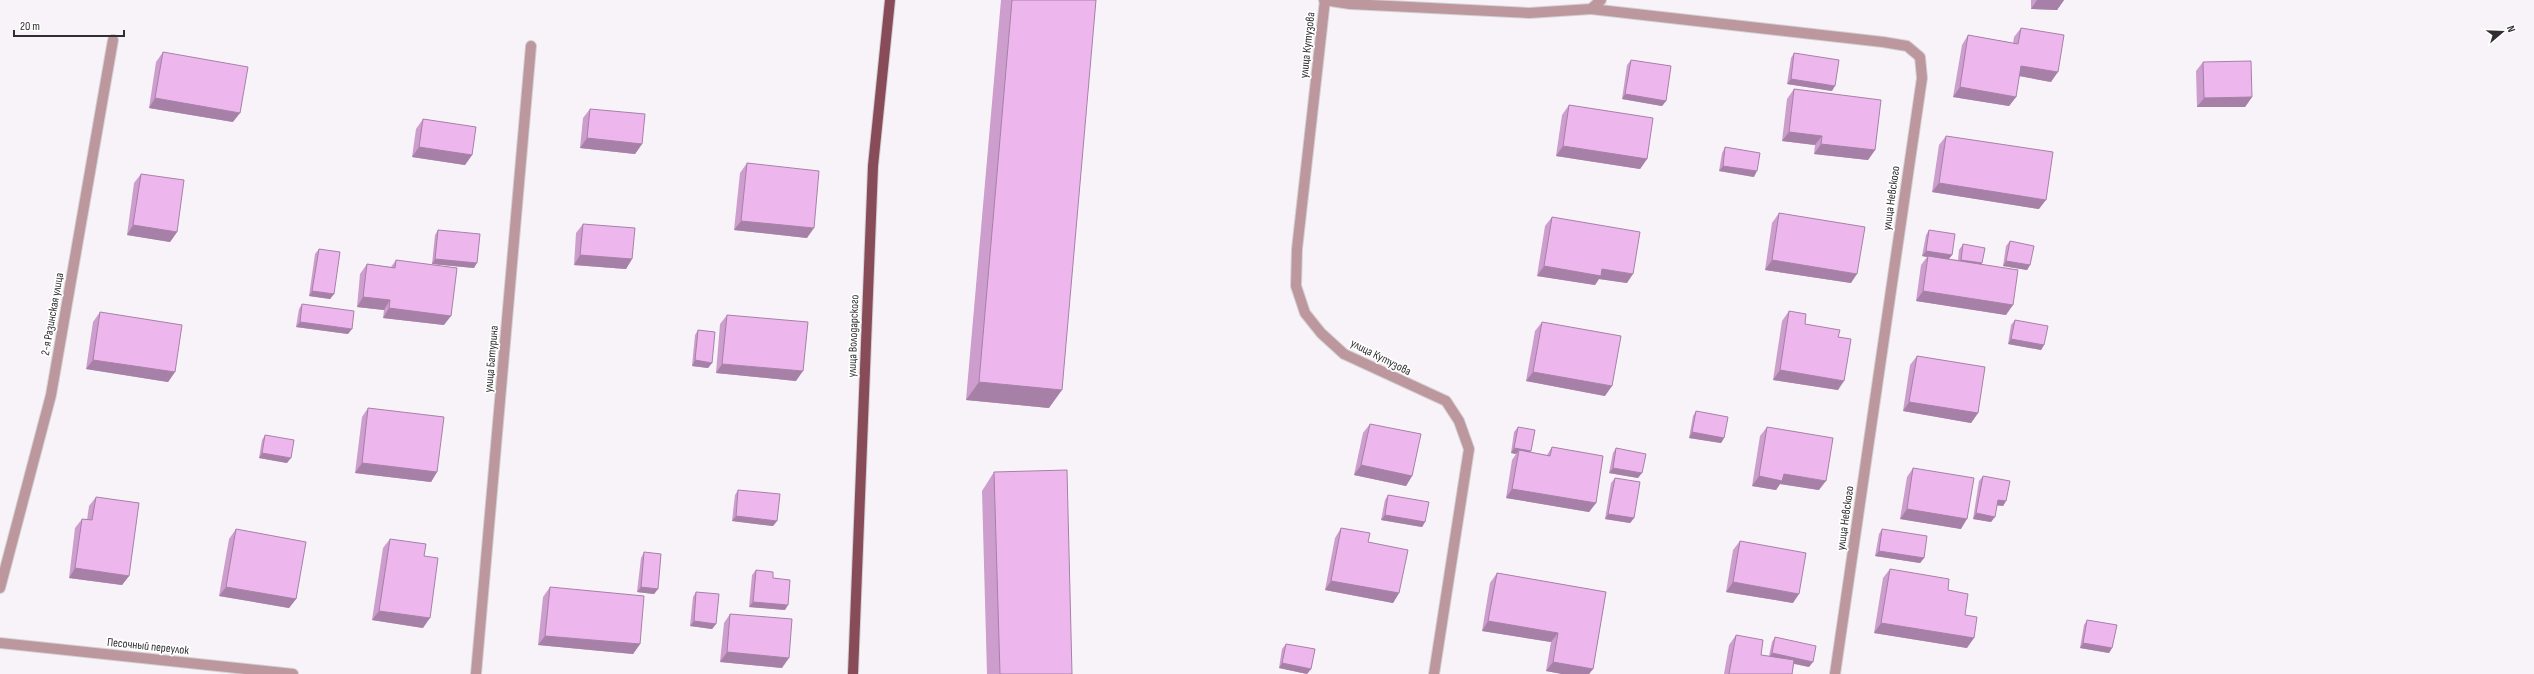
<svg xmlns="http://www.w3.org/2000/svg" width="2534" height="674" viewBox="0 0 2534 674" font-family="'Sofia Sans Condensed',sans-serif">
	<style>
		.lines { fill: none; stroke-linecap: round; stroke-linejoin: round }
		.minor-casing { stroke: #d4d0d4; stroke-width: 12 }
		.major-casing { stroke: #d4d0d4; stroke-width: 12 }
		.minor { stroke: #bc989e; stroke-width: 10 }
		.major { stroke: #874c58; stroke-width: 10 }
		.wall { fill: #cc9dcd }
		.shaded-wall { fill: #a680a7 }
		.building { fill: #edb7ee; stroke: #a680a7 }
		.labels { text-anchor: middle; stroke-width: 3.5; stroke-linejoin: round; paint-order: stroke }
		.street-label { font-size: 12px; fill: #302e30; stroke: #fff }
	</style>
	<rect width="100%" height="100%" fill="#f8f3f8"/>
	<g class="lines">
		<defs>
			<g id="minor">
				<path d="M1324 0 1350 4 1529 13 1591 9 1601 0"/>
				<path d="M1325 0 1297 249 1296 286 1305 313 1321 333 1344 354 1446 401 1459 421 1469 449 1434 674"/>
				<path d="M1591 9 1883 42 1907 46 1920 57 1922 78 1835 674"/>
				<path d="M0 588 51 395 113 40"/>
				<path d="M0 643 293 674"/>
				<path d="M476 674 531 46"/>
			</g>
			<path id="major" d="M853 674 873 166 890 0"/>
		</defs>
		<!-- minor casing -->
		<use href="#minor" class="minor-casing"/>
		<!-- major casing -->
		<use href="#major" class="major-casing"/>
		<!-- minor -->
		<use href="#minor" class="minor"/>
		<!-- major -->
		<use href="#major" class="major"/>
	</g>
	<!-- wall -->
	<g class="wall">
		<path d="M1001 0H1096L1049 408 966 400Z"/>
		<path d="M2031 0H2064L2057 10 2031 9Z"/>
		<path d="M2021 28 2051 82 2019 76 2016 97 2009 106 1953 97 1962 45 1968 35 2013 43 2014 37Z"/>
		<path d="M163 52 233 122 149 108 156 62Z"/>
		<path d="M1794 53 1832 91 1787 84 1791 58Z"/>
		<path d="M1631 60 1666 101 1662 106 1622 99 1627 65Z"/>
		<path d="M2203 62 2252 97 2245 107H2197L2196 71Z"/>
		<path d="M1794 89 1875 150 1868 160 1814 154 1815 145 1782 141 1787 99Z"/>
		<path d="M1569 105 1647 159 1640 169 1556 156 1562 115Z"/>
		<path d="M590 109 642 144 635 154 580 148 583 118Z"/>
		<path d="M423 119 472 155 465 165 412 157 416 129Z"/>
		<path d="M1946 136 2039 209 1932 192 1939 145Z"/>
		<path d="M1725 147 1754 177 1719 171 1722 153Z"/>
		<path d="M747 163 807 238 734 230 740 173Z"/>
		<path d="M141 174 177 232 170 242 127 235 134 183Z"/>
		<path d="M1779 213 1851 283 1765 270 1772 223Z"/>
		<path d="M1552 217 1627 283 1599 279 1595 285 1537 276 1545 226Z"/>
		<path d="M583 224 632 259 626 269 574 265 576 233Z"/>
		<path d="M438 230 474 268 432 264 435 235Z"/>
		<path d="M1929 230 1952 255 1949 259 1958 260 1959 250 1963 244 1982 264 2006 315 1916 301 1921 265 1927 257 1922 256 1926 235Z"/>
		<path d="M2010 241 2030 265 2027 270 2003 266 2006 246Z"/>
		<path d="M319 249 334 294 330 299 309 296 315 254Z"/>
		<path d="M396 260 444 325 383 318 384 310 357 307 360 274 367 264 391 267Z"/>
		<path d="M302 304 348 334 296 327 299 309Z"/>
		<path d="M1789 311 1805 324 1838 337V390L1773 380 1782 321Z"/>
		<path d="M100 312 175 372 168 382 86 369 93 322Z"/>
		<path d="M727 315 796 381 716 373 720 324Z"/>
		<path d="M2015 320 2044 345 2041 350 2008 344 2011 325Z"/>
		<path d="M1542 322 1605 396 1526 381 1535 331Z"/>
		<path d="M698 330 712 363 708 368 692 366 695 335Z"/>
		<path d="M1917 356 1978 413 1971 423 1903 411 1910 365Z"/>
		<path d="M368 408 437 472 431 482 355 473 362 417Z"/>
		<path d="M1696 411 1724 438 1721 443 1689 438 1693 416Z"/>
		<path d="M1370 424 1412 476 1406 486 1354 475 1363 433Z"/>
		<path d="M1518 427 1530 452 1547 455 1552 447 1596 503 1589 512 1506 498 1512 460 1516 454 1511 453 1514 432Z"/>
		<path d="M1767 427 1819 490 1780 484 1776 490 1752 486 1760 436Z"/>
		<path d="M265 435 287 463 259 458 262 440Z"/>
		<path d="M1616 448 1638 478 1609 473 1613 453Z"/>
		<path d="M1913 468 1961 529 1900 519 1907 477Z"/>
		<path d="M994 472 1072 674H987L982 491Z"/>
		<path d="M1983 476 2006 501 2003 506 1997 505 1991 522 1973 519 1979 481Z"/>
		<path d="M1615 478 1634 518 1630 523 1605 519 1611 483Z"/>
		<path d="M738 490 777 521 773 526 732 521 735 495Z"/>
		<path d="M1388 495 1425 522 1422 527 1381 520 1385 500Z"/>
		<path d="M96 497 129 576 122 585 69 578 75 528 82 519 87 520 89 506Z"/>
		<path d="M1341 528 1368 542 1399 593 1393 603 1325 590 1335 538Z"/>
		<path d="M236 529 296 599 289 608 219 596 229 539Z"/>
		<path d="M1882 529 1924 558 1920 563 1875 556 1879 534Z"/>
		<path d="M390 539 424 556 423 628 372 620 383 548Z"/>
		<path d="M1740 541 1793 603 1726 592 1733 550Z"/>
		<path d="M644 552 658 589 654 594 637 592 641 558Z"/>
		<path d="M1890 569 1965 615 1967 648 1874 633 1883 578Z"/>
		<path d="M756 570 773 578 785 610 749 607 752 575Z"/>
		<path d="M1497 573 1606 592 1593 669 1589 674H1562L1546 671 1551 642 1482 631 1490 583Z"/>
		<path d="M550 587 640 644 633 654 538 645 543 597Z"/>
		<path d="M696 592 716 624 712 629 690 626 693 597Z"/>
		<path d="M730 614 782 668 720 662 724 623Z"/>
		<path d="M2087 620 2112 648 2109 653 2080 648 2084 625Z"/>
		<path d="M1736 635 1761 655 1769 656 1772 642 1775 637 1809 667 1794 664 1792 674H1724L1729 645Z"/>
		<path d="M1286 644 1311 669 1307 674 1279 668 1282 649Z"/>
	</g>
	<!-- shaded-wall -->
	<g class="shaded-wall">
		<path d="M2037 0H2064L2057 10 2031 9Z"/>
		<path d="M2021 66 2058 72 2051 82 2014 75Z"/>
		<path d="M1791 79 1835 86 1832 91 1787 84Z"/>
		<path d="M1960 87 2016 97 2009 106 1953 97Z"/>
		<path d="M1625 94 1666 101 1662 106 1622 99Z"/>
		<path d="M2252 97 2245 107H2197L2204 98Z"/>
		<path d="M155 98 240 113 233 122 149 108Z"/>
		<path d="M1789 132 1822 136 1815 145 1782 141Z"/>
		<path d="M587 138 642 144 635 154 580 148Z"/>
		<path d="M1821 144 1875 150 1868 160 1814 154Z"/>
		<path d="M1563 146 1647 159 1640 169 1556 156Z"/>
		<path d="M419 147 472 155 465 165 412 157Z"/>
		<path d="M1723 166 1757 171 1754 177 1719 171Z"/>
		<path d="M1939 183 2046 200 2039 209 1932 192Z"/>
		<path d="M741 221 814 228 807 238 734 230Z"/>
		<path d="M133 225 177 232 170 242 127 235Z"/>
		<path d="M1926 251 1952 255 1948 260 1928 256 1927 257 1922 256Z"/>
		<path d="M580 255 632 259 626 269 574 265Z"/>
		<path d="M435 259 477 263 474 268 432 264Z"/>
		<path d="M1772 260 1857 274 1851 283 1765 270Z"/>
		<path d="M1961 260 1982 263 1979 268 1957 265Z"/>
		<path d="M2006 261 2030 265 2027 270 2003 266Z"/>
		<path d="M1544 266 1602 269 1633 274 1627 283 1599 279 1595 285 1537 276Z"/>
		<path d="M312 291 334 294 330 299 309 296Z"/>
		<path d="M1923 291 2013 305 2006 315 1916 301Z"/>
		<path d="M363 297 390 300 384 310 357 307Z"/>
		<path d="M389 308 451 316 444 325 383 318Z"/>
		<path d="M300 322 352 329 348 334 296 327Z"/>
		<path d="M2011 339 2044 345 2041 350 2008 344Z"/>
		<path d="M93 360 175 372 168 382 86 369Z"/>
		<path d="M695 360 712 363 708 368 692 366Z"/>
		<path d="M722 364 803 371 796 381 716 373Z"/>
		<path d="M1780 370 1844 381 1838 390 1773 380Z"/>
		<path d="M1533 372 1612 386 1605 396 1526 381Z"/>
		<path d="M979 382 1062 390 1049 408 966 400Z"/>
		<path d="M1909 402 1978 413 1971 423 1903 411Z"/>
		<path d="M1692 432 1724 438 1721 443 1689 438Z"/>
		<path d="M1514 448 1531 451 1527 456 1519 450 1516 454 1511 453Z"/>
		<path d="M262 453 291 458 287 463 259 458Z"/>
		<path d="M362 463 437 472 431 482 355 473Z"/>
		<path d="M1361 465 1412 476 1406 486 1354 475Z"/>
		<path d="M1613 468 1642 473 1638 478 1609 473Z"/>
		<path d="M1784 474 1826 481 1819 490 1780 484 1776 490 1752 486 1759 476Z"/>
		<path d="M1512 489 1596 503 1589 512 1506 498Z"/>
		<path d="M1998 500 2006 501 2003 506 1994 505Z"/>
		<path d="M1907 509 1967 519 1961 529 1900 519Z"/>
		<path d="M1976 513 1995 517 1991 522 1973 519Z"/>
		<path d="M1608 514 1634 518 1630 523 1605 519Z"/>
		<path d="M1385 515 1425 522 1422 527 1381 520Z"/>
		<path d="M736 516 777 521 773 526 732 521Z"/>
		<path d="M1879 551 1924 558 1920 563 1875 556Z"/>
		<path d="M75 568 129 576 122 585 69 578Z"/>
		<path d="M1331 581 1399 593 1393 603 1325 590Z"/>
		<path d="M1733 582 1799 594 1793 603 1726 592Z"/>
		<path d="M226 587 296 599 289 608 219 596Z"/>
		<path d="M641 587 658 589 654 594 637 592Z"/>
		<path d="M753 602 788 605 785 610 749 607Z"/>
		<path d="M379 611 430 618 423 628 372 620Z"/>
		<path d="M694 621 716 624 712 629 690 626Z"/>
		<path d="M1488 621 1558 633 1551 642 1482 631Z"/>
		<path d="M1881 623 1974 638 1967 648 1874 633Z"/>
		<path d="M545 636 640 644 633 654 538 645Z"/>
		<path d="M2083 643 2112 648 2109 653 2080 648Z"/>
		<path d="M727 652 789 658 782 668 720 662Z"/>
		<path d="M1772 653 1813 662 1809 667 1769 658Z"/>
		<path d="M1553 662 1593 669 1589 674H1562L1546 671Z"/>
		<path d="M1282 663 1311 669 1307 674 1279 668Z"/>
	</g>
	<!-- building -->
	<g class="building">
		<path d="M1012 0H1096L1062 390 979 382Z"/>
		<path d="M2021 28 2064 35 2058 72 2021 66 2016 97 1960 87 1968 35 2018 44Z"/>
		<path d="M163 52 248 67 240 113 155 98Z"/>
		<path d="M1794 53 1839 60 1835 86 1791 79Z"/>
		<path d="M1631 60 1671 66 1666 101 1625 94Z"/>
		<path d="M2251 61 2252 97 2204 98 2203 62Z"/>
		<path d="M1794 89 1881 100 1875 150 1821 144 1822 136 1789 132Z"/>
		<path d="M1569 105 1653 118 1647 159 1563 146Z"/>
		<path d="M590 109 645 114 642 144 587 138Z"/>
		<path d="M423 119 476 127 472 155 419 147Z"/>
		<path d="M1946 136 2053 152 2046 200 1939 183Z"/>
		<path d="M1725 147 1760 153 1757 171 1723 166Z"/>
		<path d="M747 163 819 171 814 228 741 221Z"/>
		<path d="M141 174 184 180 177 232 133 225Z"/>
		<path d="M1779 213 1865 227 1857 274 1772 260Z"/>
		<path d="M1552 217 1640 232 1633 274 1602 269 1601 276 1544 266Z"/>
		<path d="M583 224 635 228 632 259 580 255Z"/>
		<path d="M438 230 480 234 477 263 435 259Z"/>
		<path d="M1929 230 1955 234 1952 255 1926 251Z"/>
		<path d="M2010 241 2034 246 2030 265 2006 261Z"/>
		<path d="M1963 244 1985 248 1982 263 1961 260Z"/>
		<path d="M319 249 340 252 334 294 312 291Z"/>
		<path d="M1928 256 2018 270 2013 305 1923 291Z"/>
		<path d="M396 260 457 268 451 316 389 308 390 300 363 297 367 264 395 268Z"/>
		<path d="M302 304 354 311 352 329 300 322Z"/>
		<path d="M1789 311 1806 314 1805 324 1840 330 1838 337 1851 339 1844 381 1780 370Z"/>
		<path d="M100 312 182 325 175 372 93 360Z"/>
		<path d="M727 315 808 322 803 371 722 364Z"/>
		<path d="M2015 320 2048 326 2044 345 2011 339Z"/>
		<path d="M1542 322 1621 336 1612 386 1533 372Z"/>
		<path d="M698 330 715 332 712 363 695 360Z"/>
		<path d="M1917 356 1985 367 1978 413 1909 402Z"/>
		<path d="M368 408 444 417 437 472 362 463Z"/>
		<path d="M1696 411 1728 417 1724 438 1692 432Z"/>
		<path d="M1370 424 1421 434 1412 476 1361 465Z"/>
		<path d="M1518 427 1535 430 1531 451 1514 448Z"/>
		<path d="M1767 427 1833 438 1826 481 1784 474 1782 481 1759 476Z"/>
		<path d="M265 435 294 440 291 458 262 453Z"/>
		<path d="M1552 447 1603 456 1596 503 1512 489 1519 450 1550 456Z"/>
		<path d="M1616 448 1646 454 1642 473 1613 468Z"/>
		<path d="M1913 468 1974 478 1967 519 1907 509Z"/>
		<path d="M1067 470 1072 674H1000L994 472Z"/>
		<path d="M1983 476 2010 481 2006 501 1998 500 1995 517 1976 513Z"/>
		<path d="M1615 478 1640 482 1634 518 1608 514Z"/>
		<path d="M738 490 780 494 777 521 736 516Z"/>
		<path d="M1388 495 1429 502 1425 522 1385 515Z"/>
		<path d="M96 497 139 503 129 576 75 568 82 519 92 520Z"/>
		<path d="M1341 528 1370 533 1368 542 1408 550 1399 593 1331 581Z"/>
		<path d="M236 529 306 542 296 599 226 587Z"/>
		<path d="M1882 529 1927 536 1924 558 1879 551Z"/>
		<path d="M390 539 426 544 424 556 438 558 430 618 379 611Z"/>
		<path d="M1740 541 1806 553 1799 594 1733 582Z"/>
		<path d="M644 552 661 554 658 589 641 587Z"/>
		<path d="M1890 569 1949 579 1948 590 1968 594 1965 615 1977 617 1974 638 1881 623Z"/>
		<path d="M756 570 773 572V578L790 580 788 605 753 602Z"/>
		<path d="M1497 573 1606 592 1593 669 1553 662 1558 633 1488 621Z"/>
		<path d="M550 587 644 596 640 644 545 636Z"/>
		<path d="M696 592 719 594 716 624 694 621Z"/>
		<path d="M730 614 792 619 789 658 727 652Z"/>
		<path d="M2087 620 2117 625 2112 648 2083 643Z"/>
		<path d="M1736 635 1763 640 1761 655 1794 660 1792 674H1729Z"/>
		<path d="M1775 637 1816 646 1813 662 1772 653Z"/>
		<path d="M1286 644 1315 649 1311 669 1282 663Z"/>
	</g>
	<g class="labels">
		<!-- street labels -->
		<g class="street-label">
			<text transform="translate(1307 45) rotate(-84)" y="4">улица Кутузова</text>
			<text transform="translate(1891 198) rotate(-82)" y="4">улица Невского</text>
			<text transform="translate(52 314) rotate(-80)" y="4">2-я Разинская улица</text>
			<text transform="translate(853 336) rotate(-88)" y="4">улица Володарского</text>
			<text transform="translate(1381 357) rotate(27)" y="4">улица Кутузова</text>
			<text transform="translate(491 359) rotate(-85)" y="4">улица Батурина</text>
			<text transform="translate(1845 518) rotate(-82)" y="4">улица Невского</text>
			<text transform="translate(148 646) rotate(6)" y="4">Песочный переулок</text>
		</g>
	</g>
	<!-- north arrow -->
	<g transform="translate(2502 32) rotate(71)" stroke="#ffffff" stroke-width="3" paint-order="stroke">
	<path d="M0-3L7 15L0 10L-7 15Z" fill="#302e30"/>
	<text y="-6" font-size="11" font-weight="bold" text-anchor="middle" fill="#302e30">N</text>
	</g>
	<!-- scale -->
	<path d="M14 30v6h110v-6" fill="none" stroke="#302e30" stroke-width="2"/>
	<text x="20" y="30" font-size="12" fill="#302e30" stroke="#ffffff" stroke-width="3" paint-order="stroke">20 m</text>
</svg>
